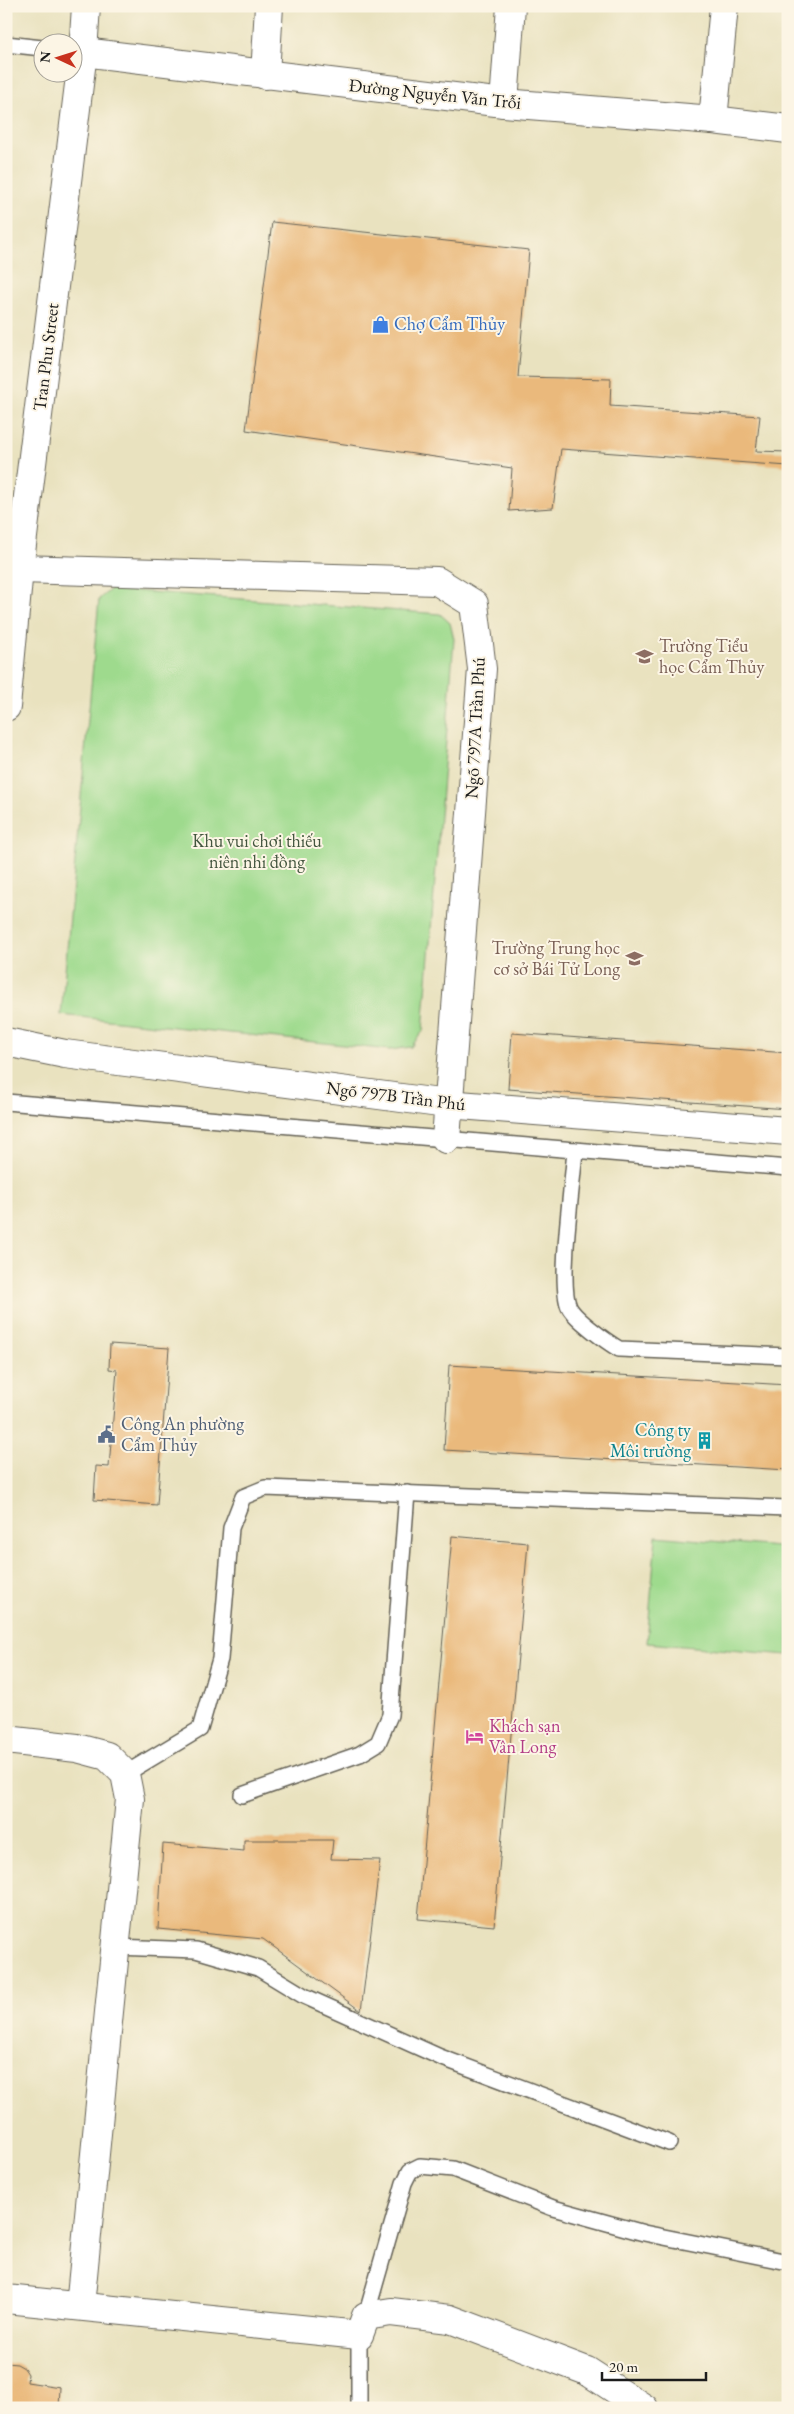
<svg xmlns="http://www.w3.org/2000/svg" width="794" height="2414" viewBox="0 0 794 2414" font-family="'EB Garamond',serif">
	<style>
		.green { fill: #9eda8d; stroke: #5d7b54 }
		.building { fill: #eab97c }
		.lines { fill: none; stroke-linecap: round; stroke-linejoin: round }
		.service-casing { stroke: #646155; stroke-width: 18 }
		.minor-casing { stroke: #646155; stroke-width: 30 }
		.tertiary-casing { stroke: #646155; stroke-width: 30 }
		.primary-casing { stroke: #646155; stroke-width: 30 }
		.service { stroke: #fff; stroke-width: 15 }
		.minor { stroke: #fff; stroke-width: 28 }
		.tertiary { stroke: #fff; stroke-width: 28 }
		.primary { stroke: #fff; stroke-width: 28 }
		.labels { text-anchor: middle; stroke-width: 4; stroke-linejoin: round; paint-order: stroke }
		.street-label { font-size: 18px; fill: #1c1c1c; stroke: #fcf5e5 }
		.shop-label { font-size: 18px; fill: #366cbe; stroke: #fcf5e5; text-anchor: start }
		.education-label { font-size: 18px; fill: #785e54; stroke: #fcf5e5; text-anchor: start }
		.park-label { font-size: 18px; fill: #43553e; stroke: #fcf5e5 }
		.service-label { font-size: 18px; fill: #4e5e75; stroke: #fcf5e5; text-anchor: start }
		.culture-label { font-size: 18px; fill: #0d838f; stroke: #fcf5e5; text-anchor: end }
		.hotel-label { font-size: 18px; fill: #b23c85; stroke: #fcf5e5; text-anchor: start }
	</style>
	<rect width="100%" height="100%" fill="#fcf5e5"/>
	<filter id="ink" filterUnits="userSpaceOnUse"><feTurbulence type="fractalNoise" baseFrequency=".02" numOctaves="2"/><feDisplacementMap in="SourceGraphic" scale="10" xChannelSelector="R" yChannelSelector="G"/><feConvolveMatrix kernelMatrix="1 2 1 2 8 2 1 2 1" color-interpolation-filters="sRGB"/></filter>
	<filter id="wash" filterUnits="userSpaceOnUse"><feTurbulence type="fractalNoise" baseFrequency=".0096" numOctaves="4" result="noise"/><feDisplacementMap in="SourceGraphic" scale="20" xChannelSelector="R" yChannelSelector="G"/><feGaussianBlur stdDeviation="1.12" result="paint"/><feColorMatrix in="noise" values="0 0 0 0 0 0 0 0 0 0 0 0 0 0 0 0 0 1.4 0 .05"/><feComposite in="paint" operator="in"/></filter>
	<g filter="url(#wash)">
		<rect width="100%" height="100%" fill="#e9e2bf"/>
		<!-- green -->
		<g class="green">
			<path d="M111 589 440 614 450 623 454 639 423 1031 411 1047 390 1050 61 1015 99 599Z"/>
			<path d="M656 1536 788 1548V1655L647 1643Z"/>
		</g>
		<g id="blocks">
			<!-- building -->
			<g class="building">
				<path d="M272 222 529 250 518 377 611 379 610 406 760 416 756 451 788 452V466L561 449 553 508 509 511 512 468 246 430Z"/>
				<path d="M512 1033 788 1053V1109L508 1089Z"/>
				<path d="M110 1344 169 1348 157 1505 94 1500 96 1466 109 1467 117 1370 109 1369Z"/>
				<path d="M449 1365 788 1385V1470L444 1450Z"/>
				<path d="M452 1536 528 1543 494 1926 418 1919Z"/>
				<path d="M244 1840H333L331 1859 380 1860 361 2011 263 1939 158 1929 163 1844 244 1851Z"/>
				<path d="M6 2363 17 2364 24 2368 28 2374 27 2382 60 2387 59 2408H6Z"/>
			</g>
		</g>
	</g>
	<g filter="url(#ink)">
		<use href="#blocks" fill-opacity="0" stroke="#646155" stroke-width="1"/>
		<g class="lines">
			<defs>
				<g id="service">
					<path d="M6 44 42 48"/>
					<path d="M6 1102 788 1168"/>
					<path d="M575 1150C573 1181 558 1283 569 1307 575 1319 607 1342 619 1349L788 1356"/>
					<path d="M125 1774 200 1729 220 1659 231 1528 243 1497 265 1488 786 1508"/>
					<path d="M242 1795 360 1754 378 1743 390 1715 407 1493"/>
					<path d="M116 1947 196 1950 258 1968 304 1996 440 2057 669 2143"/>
					<path d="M366 2316 404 2183 410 2171 420 2166 453 2169 553 2208 644 2233 788 2262"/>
					<path d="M359 2335V2408"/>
				</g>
				<g id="minor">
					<path d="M265 75 269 6"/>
					<path d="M504 103 511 6"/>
					<path d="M713 120 724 6"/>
					<path d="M19 569 437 581 474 604 482 669 446 1139"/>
					<path d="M6 1042 65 1054 447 1104 788 1131"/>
					<path d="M6 1740 77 1748 107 1756 125 1774 130 1799 80 2306"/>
					<path d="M6 2299 359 2335 366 2316 391 2312 450 2319 587 2371 644 2408"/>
				</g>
				<path id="tertiary" d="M83 52 504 103 713 120 788 129"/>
				<path id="primary" d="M6 707 19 569 83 52 86 6"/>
			</defs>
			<!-- service casing -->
			<use href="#service" class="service-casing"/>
			<!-- minor casing -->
			<use href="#minor" class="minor-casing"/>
			<!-- tertiary casing -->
			<use href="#tertiary" class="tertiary-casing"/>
			<!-- primary casing -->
			<use href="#primary" class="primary-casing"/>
			<!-- service -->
			<use href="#service" class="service"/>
			<!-- minor -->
			<use href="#minor" class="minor"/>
			<!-- tertiary -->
			<use href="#tertiary" class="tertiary"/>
			<!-- primary -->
			<use href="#primary" class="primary"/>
		</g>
	</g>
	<!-- icons -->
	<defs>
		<symbol id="shop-bare" viewBox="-9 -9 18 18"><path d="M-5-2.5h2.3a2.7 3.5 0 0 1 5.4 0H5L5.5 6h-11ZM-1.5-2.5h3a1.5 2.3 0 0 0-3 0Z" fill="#3f7fe0" stroke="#fcf5e5" stroke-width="2.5" paint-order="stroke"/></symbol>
		<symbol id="school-bare" viewBox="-9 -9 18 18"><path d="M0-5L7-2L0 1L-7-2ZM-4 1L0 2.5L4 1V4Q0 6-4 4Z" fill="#8d6e63" stroke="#fcf5e5" stroke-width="2.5" paint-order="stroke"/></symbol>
		<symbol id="civic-bare" viewBox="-9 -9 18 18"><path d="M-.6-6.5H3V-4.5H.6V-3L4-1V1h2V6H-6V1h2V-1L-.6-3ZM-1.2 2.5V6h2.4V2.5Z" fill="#5c6f8a" stroke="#fcf5e5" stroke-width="2.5" paint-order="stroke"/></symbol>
		<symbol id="building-bare" viewBox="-9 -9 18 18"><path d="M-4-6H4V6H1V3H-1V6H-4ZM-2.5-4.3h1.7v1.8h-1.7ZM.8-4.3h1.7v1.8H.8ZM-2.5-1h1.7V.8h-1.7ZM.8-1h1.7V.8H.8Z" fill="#0f9aa8" stroke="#fcf5e5" stroke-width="2.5" paint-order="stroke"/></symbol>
		<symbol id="hotel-bare" viewBox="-9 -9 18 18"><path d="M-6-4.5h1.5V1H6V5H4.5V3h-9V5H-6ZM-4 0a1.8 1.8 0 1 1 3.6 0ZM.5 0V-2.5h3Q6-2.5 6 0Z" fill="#d1479c" stroke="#fcf5e5" stroke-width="2.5" paint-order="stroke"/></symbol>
	</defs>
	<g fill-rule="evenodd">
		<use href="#shop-bare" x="368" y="312" width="25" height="25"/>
		<use href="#school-bare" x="632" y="644" width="25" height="25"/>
		<use href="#school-bare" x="622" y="946" width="25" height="25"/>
		<use href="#civic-bare" x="94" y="1422" width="25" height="25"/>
		<use href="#building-bare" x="692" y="1428" width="25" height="25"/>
		<use href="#hotel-bare" x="462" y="1724" width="25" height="25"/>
	</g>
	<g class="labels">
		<!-- street labels -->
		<g class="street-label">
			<text transform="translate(435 94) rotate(6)" y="6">Đường Nguyễn Văn Trỗi</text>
			<text transform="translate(46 357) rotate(-83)" y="6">Tran Phu Street</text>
			<text transform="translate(475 728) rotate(-87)" y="6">Ngõ 797A Trần Phú</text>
			<text transform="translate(396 1096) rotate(7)" y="6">Ngõ 797B Trần Phú</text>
		</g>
		<!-- shop labels -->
		<g class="shop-label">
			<text x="394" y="330">Chợ Cẩm Thủy</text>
		</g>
		<!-- education labels -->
		<g class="education-label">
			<text x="659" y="652">Trường Tiểu<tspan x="659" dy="21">học Cẩm Thủy</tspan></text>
			<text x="620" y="954" text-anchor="end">Trường Trung học<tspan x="620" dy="21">cơ sở Bái Tử Long</tspan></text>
		</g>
		<!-- park labels -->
		<g class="park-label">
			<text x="257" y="847">Khu vui chơi thiếu<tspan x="257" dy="21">niên nhi đồng</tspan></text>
		</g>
		<!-- service labels -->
		<g class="service-label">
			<text x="121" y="1430">Công An phường<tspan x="121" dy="21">Cẩm Thủy</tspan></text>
		</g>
		<!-- culture labels -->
		<g class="culture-label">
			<text x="691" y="1436">Công ty<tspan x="691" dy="21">Môi trường</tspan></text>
		</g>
		<!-- hotel labels -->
		<g class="hotel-label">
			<text x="489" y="1732">Khách sạn<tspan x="489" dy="21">Vân Long</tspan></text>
		</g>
	</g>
	<!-- margin -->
	<rect width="794" height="2414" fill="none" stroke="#fcf5e5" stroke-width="25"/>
	<!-- north arrow -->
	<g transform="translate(58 58) rotate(274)"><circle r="24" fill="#fcf5e5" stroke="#a29e95"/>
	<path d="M0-4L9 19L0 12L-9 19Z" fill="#c8321e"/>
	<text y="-8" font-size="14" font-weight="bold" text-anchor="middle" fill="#1c1c1c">N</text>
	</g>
	<!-- scale -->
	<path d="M602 2372v8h104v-8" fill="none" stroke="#1c1c1c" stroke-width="2.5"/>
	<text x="609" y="2372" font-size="15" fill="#1c1c1c" stroke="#fcf5e5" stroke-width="4" paint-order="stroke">20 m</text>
</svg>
